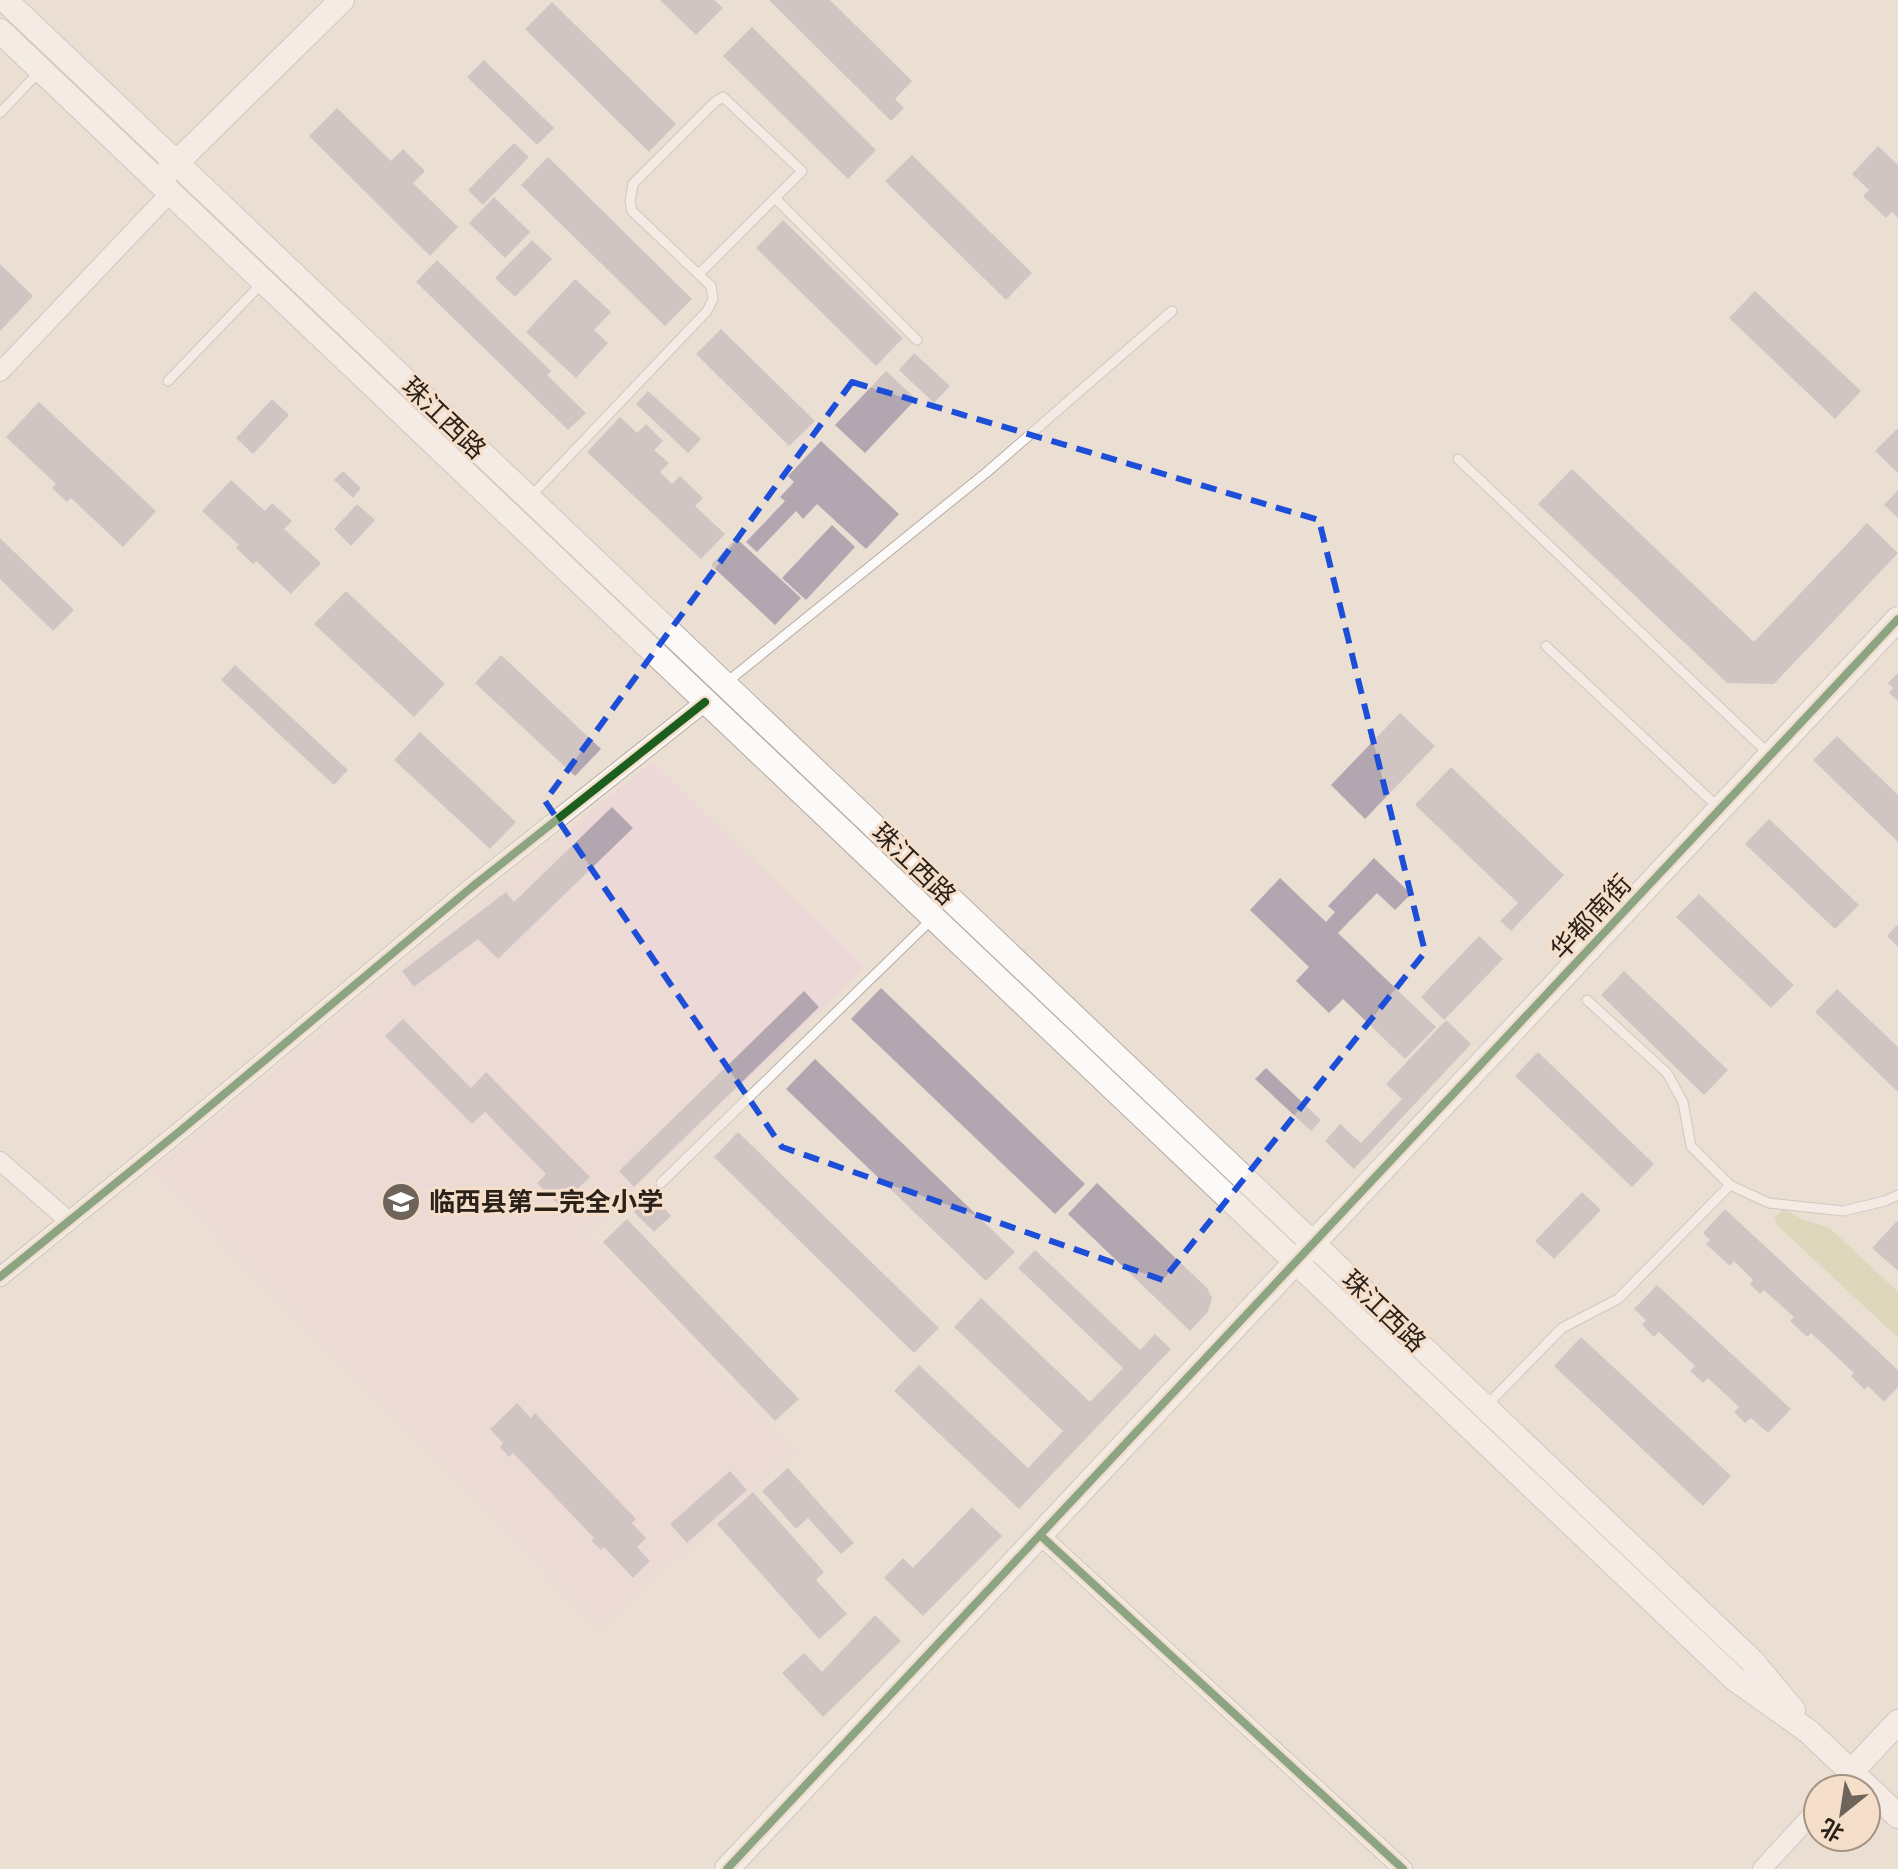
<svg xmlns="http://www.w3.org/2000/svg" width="1898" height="1869" viewBox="0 0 1898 1869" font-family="Poppins,'Noto Sans SC',sans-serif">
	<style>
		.education { fill: #ecd8d6 }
		.green { fill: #d1ce9e }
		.building { fill: #b2a7b0 }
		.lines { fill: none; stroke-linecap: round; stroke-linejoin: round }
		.lane-casing { stroke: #b5aba3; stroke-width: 11 }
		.street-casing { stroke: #b5aba3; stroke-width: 20 }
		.secondary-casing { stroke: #b5aba3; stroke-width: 26 }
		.lane { stroke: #fcfaf9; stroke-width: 9 }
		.street { stroke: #fcfaf9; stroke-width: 18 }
		.secondary { stroke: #fcfaf9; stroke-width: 24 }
		.cycleway-casing { stroke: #f5dfca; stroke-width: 13 }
		.cycleway { stroke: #1b5e20; stroke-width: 8 }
		.marked { fill: none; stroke: #1d4ed8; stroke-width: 6; stroke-dasharray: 16 10; stroke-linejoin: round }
		.labels { text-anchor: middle; stroke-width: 6; stroke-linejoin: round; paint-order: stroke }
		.street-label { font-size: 26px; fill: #2a221a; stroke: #f5dfca }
		.poi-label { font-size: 26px; font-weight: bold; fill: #2a221a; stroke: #f5dfca; text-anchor: start }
	</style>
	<rect width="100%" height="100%" fill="#ebdfd4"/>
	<!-- education -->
	<path class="education" d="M652 762 865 967 589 1233 797 1450 600 1631 151 1171Z"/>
	<!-- green -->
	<path class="green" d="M1784 1209 1802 1219 1830 1228 1898 1292V1338L1779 1227 1774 1218Z"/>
	<!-- building -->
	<g class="building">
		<path d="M660 0H714L723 8 696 35Z"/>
		<path d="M769 0H830L912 81 895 99 904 108 891 121Z"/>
		<path d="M552 2 676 124 649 152 525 29Z"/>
		<path d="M752 27 876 150 848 179 723 56Z"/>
		<path d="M484 60 554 128 537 145 467 77Z"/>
		<path d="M337 108 391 161 403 149 425 171 413 183 458 227 430 256 309 136Z"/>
		<path d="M514 143 529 157 483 205 468 190Z"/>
		<path d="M1878 146 1898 165V218L1892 212 1886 218 1863 196 1869 190 1852 174Z"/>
		<path d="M912 155 1032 273 1006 300 885 181Z"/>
		<path d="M548 157 692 299 665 326 521 185Z"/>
		<path d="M494 197 530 232 505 258 469 223Z"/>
		<path d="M783 220 903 338 876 366 756 248Z"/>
		<path d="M532 240 552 259 515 297 495 278Z"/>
		<path d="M437 260 551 371 547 375 586 413 568 430 416 282Z"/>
		<path d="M0 264 33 296 0 331Z"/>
		<path d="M575 279 611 312 594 330 608 343 576 378 526 332Z"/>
		<path d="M1755 291 1861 391 1835 419 1729 318Z"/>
		<path d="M721 329 815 421 789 446 696 354Z"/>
		<path d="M914 353 950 386 934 403 899 370Z"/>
		<path d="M886 371 916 399 865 453 835 425Z"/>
		<path d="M648 391 701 439 688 453 636 404Z"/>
		<path d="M272 399 289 415 253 454 236 438Z"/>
		<path d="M39 402 156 511 123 547 71 498 67 502 52 488 56 484 6 437Z"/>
		<path d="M620 417 637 433 646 424 663 441 654 450 669 463 660 472 672 484 680 476 703 498 695 506 725 534 701 559 587 452Z"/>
		<path d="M1898 428V473L1875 451Z"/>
		<path d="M821 441 899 514 866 549 817 504 803 519 796 511 757 552 746 542 785 501 780 497 794 482 788 476Z"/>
		<path d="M1572 469 1754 642 1867 523 1898 553 1774 684 1727 683 1538 504Z"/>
		<path d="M343 471 361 488 353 498 334 480Z"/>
		<path d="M231 480 265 511 272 503 292 521 284 529 321 563 291 594 256 561 253 564 236 548 239 545 202 511Z"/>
		<path d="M1898 490V518L1884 505Z"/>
		<path d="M357 504 375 520 351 546 334 529Z"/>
		<path d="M832 525 855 547 806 600 782 578Z"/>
		<path d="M0 538 74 610 53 631 0 579Z"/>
		<path d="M736 538 801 598 775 625 711 565Z"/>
		<path d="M346 591 445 684 414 717 314 624Z"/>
		<path d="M501 655 601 749 575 776 475 683Z"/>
		<path d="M235 665 348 770 334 785 221 680Z"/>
		<path d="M1898 673V701L1889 693 1893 688 1888 683Z"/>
		<path d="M1400 713 1435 746 1365 819 1331 785Z"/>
		<path d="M420 732 516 822 490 849 394 760Z"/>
		<path d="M1837 736 1898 795V842L1813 760Z"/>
		<path d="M1451 767 1564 875 1511 931 1500 921 1518 903 1415 805Z"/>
		<path d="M612 807 633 828 498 959 478 939 414 987 402 971 506 892 514 902Z"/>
		<path d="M1769 819 1859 905 1835 929 1745 844Z"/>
		<path d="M1374 858 1411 894 1395 910 1377 893 1338 933 1436 1027 1405 1059 1343 999 1329 1013 1296 981 1309 967 1250 910 1280 878 1326 922 1335 912 1328 906Z"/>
		<path d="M1699 894 1794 985 1771 1008 1676 917Z"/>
		<path d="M1898 924V947L1887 936Z"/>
		<path d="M1479 936 1503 959 1444 1020 1421 997Z"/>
		<path d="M1624 971 1728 1070 1704 1095 1601 995Z"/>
		<path d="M881 988 1085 1184 1055 1214 851 1019Z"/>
		<path d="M1837 989 1898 1047V1092L1815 1012Z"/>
		<path d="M804 991 819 1007 634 1187 619 1171Z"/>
		<path d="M403 1019 471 1088 486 1072 590 1177 560 1206 537 1183 546 1174 485 1112 472 1124 385 1036Z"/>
		<path d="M1446 1020 1471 1044 1354 1169 1325 1141 1340 1124 1361 1143 1402 1099 1386 1084Z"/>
		<path d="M1538 1052 1654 1164 1632 1187 1515 1076Z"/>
		<path d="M815 1059 1015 1252 986 1281 786 1089Z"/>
		<path d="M1266 1068 1321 1120 1311 1131 1255 1079Z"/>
		<path d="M738 1132 939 1328 914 1353 714 1157Z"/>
		<path d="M1097 1183 1207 1288 1212 1298 1208 1312 1190 1331 1068 1214Z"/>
		<path d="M1582 1192 1601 1210 1554 1259 1535 1241Z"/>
		<path d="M652 1195 671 1216 654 1232 634 1212Z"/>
		<path d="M1725 1209 1898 1370V1387L1884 1402 1868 1386 1865 1390 1851 1376 1854 1373 1811 1333 1807 1337 1790 1321 1794 1317 1764 1290 1760 1294 1750 1284 1753 1280 1734 1261 1730 1266 1706 1244 1710 1240 1703 1233Z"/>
		<path d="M627 1219 799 1399 775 1421 603 1242Z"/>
		<path d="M1898 1220V1271L1872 1248Z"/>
		<path d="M1035 1250 1140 1350 1155 1334 1171 1349 1019 1509 894 1391 919 1365 1028 1468 1063 1431 954 1327 981 1298 1090 1402 1123 1368 1018 1268Z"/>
		<path d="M1657 1285 1791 1409 1768 1433 1751 1418 1745 1423 1734 1412 1739 1407 1708 1378 1703 1383 1690 1371 1695 1366 1659 1332 1654 1337 1642 1325 1646 1320 1634 1309Z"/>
		<path d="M1581 1337 1731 1476 1703 1506 1554 1366Z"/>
		<path d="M517 1403 531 1418 535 1413 636 1519 632 1523 646 1538 637 1547 650 1561 633 1578 604 1547 601 1550 591 1540 594 1538 513 1453 509 1457 500 1447 503 1443 490 1429Z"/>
		<path d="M788 1468 854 1543 841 1554 808 1518 796 1529 762 1491Z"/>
		<path d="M730 1471 747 1490 687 1543 670 1524Z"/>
		<path d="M753 1492 824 1572 816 1580 847 1614 819 1639 717 1524Z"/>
		<path d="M972 1507 1002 1536 923 1616 884 1578 903 1558 913 1568Z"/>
		<path d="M875 1615 901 1641 823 1717 782 1673 804 1653 822 1672Z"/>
	</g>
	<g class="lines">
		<defs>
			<g id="lane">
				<path d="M0 113 39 72"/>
				<path d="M775 198 917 340"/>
				<path d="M168 381 263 282"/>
				<path d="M1458 459 1770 755"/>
				<path d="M531 496 707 311 713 299 711 286 632 211 630 202 633 184 715 102 723 97 802 171 699 274"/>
				<path d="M1546 646 1720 809"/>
				<path d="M727 682 987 472 1172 311"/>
				<path d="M1587 1000 1667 1073 1683 1102 1691 1146 1730 1185 1769 1203 1843 1211 1885 1201 1898 1195"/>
				<path d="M661 1183 933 918"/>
				<path d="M1486 1406 1562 1328 1618 1299 1730 1185"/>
			</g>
			<g id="street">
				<path d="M0 372 170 193"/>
				<path d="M0 1161 69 1221"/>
				<path d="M0 1277 180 1131 472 887 705 702"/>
				<path d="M1040 1535 1403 1869"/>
				<path d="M1836 1789 1851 1772"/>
				<path d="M1762 1869 1818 1808"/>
			</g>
			<g id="secondary">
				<path d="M5 0 1752 1661 1793 1710"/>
				<path d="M0 31 1735 1679 1808 1731 1898 1816"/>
				<path d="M165 174 342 0"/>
				<path d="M1851 1772 1898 1722"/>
				<path d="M727 1869 1898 619"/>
			</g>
		</defs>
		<!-- lane casing -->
		<use href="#lane" class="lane-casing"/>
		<!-- street casing -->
		<use href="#street" class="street-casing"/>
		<!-- secondary casing -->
		<use href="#secondary" class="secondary-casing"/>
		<!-- lane -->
		<use href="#lane" class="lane"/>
		<!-- street -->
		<use href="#street" class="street"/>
		<!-- secondary -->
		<use href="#secondary" class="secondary"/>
		<defs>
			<g id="cycleway">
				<path d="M0 1277 180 1131 472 887 705 702"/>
				<path d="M1040 1535 1403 1869"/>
				<path d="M727 1869 1898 619"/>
			</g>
		</defs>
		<!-- cycleway casing -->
		<use href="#cycleway" class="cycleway-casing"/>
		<!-- cycleway -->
		<use href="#cycleway" class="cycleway"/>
	</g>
	<!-- marked area -->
	<path d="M0 0H1898V1869H0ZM852 382 1319 520 1425 952 1163 1280 782 1147 545 801Z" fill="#ebdfd4" fill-opacity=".55" fill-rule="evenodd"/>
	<path class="marked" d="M852 382 1319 520 1425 952 1163 1280 782 1147 545 801Z"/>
	<!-- icons -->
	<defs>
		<symbol id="school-disc" viewBox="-11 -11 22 22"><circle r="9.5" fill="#6e645b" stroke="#f5dfca"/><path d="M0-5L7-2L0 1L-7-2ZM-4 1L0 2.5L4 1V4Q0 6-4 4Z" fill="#fff"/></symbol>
	</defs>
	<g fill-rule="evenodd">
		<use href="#school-disc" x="379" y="1180" width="44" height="44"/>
	</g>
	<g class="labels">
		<!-- street labels -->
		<g class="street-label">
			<text transform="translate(444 418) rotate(44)" y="9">珠江西路</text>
			<text transform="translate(914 864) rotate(44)" y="9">珠江西路</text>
			<text transform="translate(1591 917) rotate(-47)" y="9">华都南街</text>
			<text transform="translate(1384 1311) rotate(44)" y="9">珠江西路</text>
		</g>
		<!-- poi labels -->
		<g class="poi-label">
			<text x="429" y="1211">临西县第二完全小学</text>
		</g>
	</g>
	<!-- north arrow -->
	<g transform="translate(1842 1813) rotate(210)"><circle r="38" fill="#f5dfca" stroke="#a49384" stroke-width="2"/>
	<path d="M0-6L14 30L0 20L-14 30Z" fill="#6e645b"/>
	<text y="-12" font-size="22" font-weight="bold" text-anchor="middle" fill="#2a221a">北</text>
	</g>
</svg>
